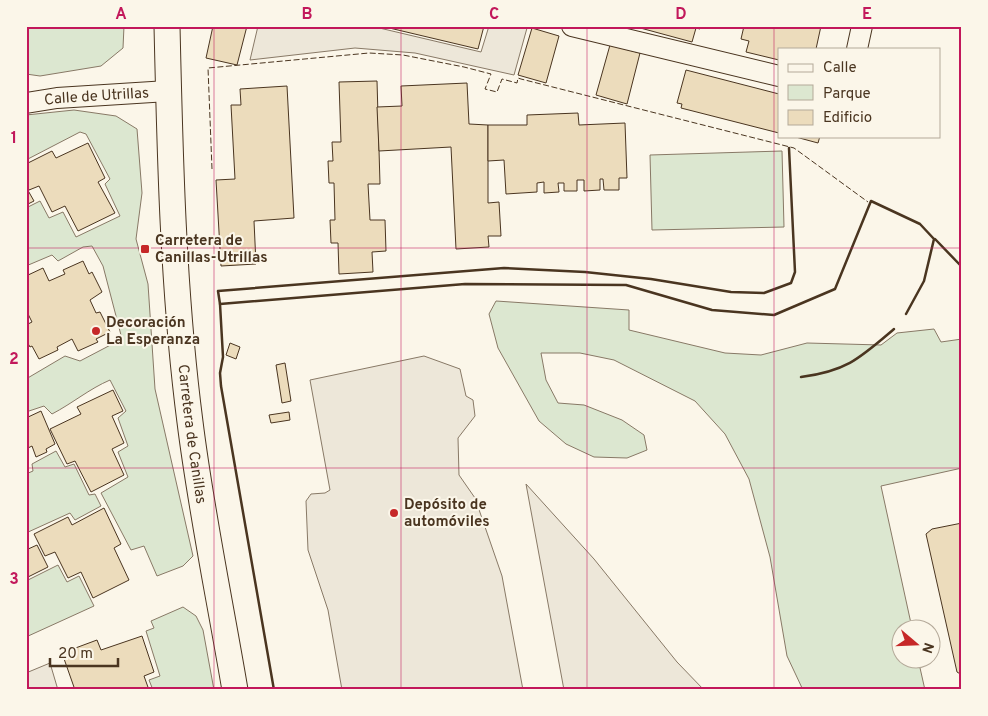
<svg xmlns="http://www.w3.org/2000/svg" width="988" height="716" viewBox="0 0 988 716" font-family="Overpass,sans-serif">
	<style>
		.green { fill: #dce7d0; stroke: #887966 }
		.parking { fill: #ede7d9; stroke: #887966 }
		.building { fill: #ecdcbc; stroke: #4a3520 }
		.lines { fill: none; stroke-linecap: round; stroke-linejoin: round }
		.minor-casing { stroke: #4a3520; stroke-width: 22 }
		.tertiary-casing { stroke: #4a3520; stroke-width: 27 }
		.minor { stroke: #fbf6e9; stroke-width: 20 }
		.tertiary { stroke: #fbf6e9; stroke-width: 25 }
		.fence { stroke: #4a3520; stroke-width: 1; stroke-dasharray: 6 2.5; stroke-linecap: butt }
		.wall { stroke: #4a3520; stroke-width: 2.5 }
		.grid { fill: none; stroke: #c2185b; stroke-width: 1; stroke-opacity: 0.55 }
		.poi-dot { fill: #c62828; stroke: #fbf6e9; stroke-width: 2 }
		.labels { text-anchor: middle; stroke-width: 4; stroke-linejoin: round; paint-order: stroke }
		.street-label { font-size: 15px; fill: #4a3520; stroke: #fbf6e9 }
		.poi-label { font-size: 15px; font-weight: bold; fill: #4a3520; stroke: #fbf6e9; text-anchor: start }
		.neatline { fill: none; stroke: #c2185b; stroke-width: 2 }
		.grid-label { font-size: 16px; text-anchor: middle; font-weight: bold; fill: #c2185b }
	</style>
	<rect width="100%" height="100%" fill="#fbf6e9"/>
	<!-- green -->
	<g class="green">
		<path d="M26 26H124L123 48 101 66 40 76 26 74Z"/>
		<path d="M74 110 116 116 137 129 142 193 136 239 148 284 155 389 193 556 183 566 157 576 144 546 131 550 101 493 128 477 118 452 128 446 118 418 126 411 110 380C89 389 73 403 52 414L44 406 26 412V379L65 356 80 361 122 339 103 266 92 246 83 247 58 261 52 255 26 266V208L40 201 49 218 63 212 76 237 120 216 105 184 110 179 86 134 80 132 26 160V115Z"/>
		<path d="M782 151 784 227 652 230 650 155Z"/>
		<path d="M496 301 629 310V330L725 353 761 355 807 343 881 345 897 333 934 329 941 342 962 339V468L881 486 912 628H900V658L918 659 925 690H803L787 656 770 557 749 479 725 434 695 401 614 360 580 353H541L546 380 558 403 584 405 622 420 644 435 647 450 627 458 594 457 566 444 539 421 498 348 489 314Z"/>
		<path d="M56 451 65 467 74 464 89 495 95 494 101 506 75 520 70 513 26 533V474L33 471 32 464Z"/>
		<path d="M58 565 67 582 79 576 94 606 26 637V581Z"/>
		<path d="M183 607 196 616 203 630 214 690H153L149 680 160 676 146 631 154 628 151 621Z"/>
	</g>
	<!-- parking -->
	<g class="parking">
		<path d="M258 26H371L481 52 489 26 527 28 514 75 415 53 355 48 250 60Z"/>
		<path d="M424 356 460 369 466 396 473 400 475 416 458 438 459 475 475 498 502 576 523 690H342L328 610 308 550 306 501 311 494 325 493 330 490 310 380Z"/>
		<path d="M526 484 594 559 677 662 704 690H564Z"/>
		<path d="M50 663 58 690H26V673Z"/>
	</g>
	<!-- building -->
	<g class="building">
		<path d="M213 26H247L237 65 206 58Z"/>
		<path d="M381 26H484L478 49Z"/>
		<path d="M633 26H700V29L696 28 692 42Z"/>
		<path d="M744 26H821L816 49H779V60L746 52 749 41 741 39Z"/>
		<path d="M532 28 559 36 546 83 518 75Z"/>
		<path d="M610 45 640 53 627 104 596 95Z"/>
		<path d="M686 70 779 94V133L681 108 682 104 677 103Z"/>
		<path d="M377 81 380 184H368L370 220H385L386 251 372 252 373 272 339 274 338 243H331L330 220H335L334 183H329L328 161H333L332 142H341L339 82Z"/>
		<path d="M467 83 469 124 488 125V203L499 202 501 236H488L489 247 456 249 451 147 379 151 377 107 402 106 401 86Z"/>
		<path d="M287 86 294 218 254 221 256 264 221 266 216 180 235 179 231 105H241L240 89Z"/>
		<path d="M578 113 579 125 625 123 627 178H619V190H604L603 179H600V190L584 191V180H577V191H564V183H558L559 192 544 193V182L537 183V192L506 194 504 160 488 161V125H527V115Z"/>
		<path d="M792 136H820L818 143Z"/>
		<path d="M88 143 105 178 98 182 115 213 78 231 65 206 52 212 39 186 29 190 26 185V164L52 151 56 158Z"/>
		<path d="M26 187 34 201 26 205Z"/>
		<path d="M83 261 89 274 92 272 102 292 90 300 96 313 100 312 110 332 96 339 98 342 78 351 72 339 57 347 58 350 39 359 32 346 30 347 26 340V325L32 322 26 310V276L43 268 49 281 65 274 63 270Z"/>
		<path d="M230 343 240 347 236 359 226 355Z"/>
		<path d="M285 363 291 401 282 403 276 365Z"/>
		<path d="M113 390 123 411 112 416 124 443 112 449 124 475 91 492 75 461 67 464 50 429 81 414 77 407Z"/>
		<path d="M41 411 55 444 46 449 47 452 36 457 32 446 26 449V418Z"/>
		<path d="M289 412 290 420 271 423 269 415Z"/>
		<path d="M104 508 121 544 114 548 129 580 93 598 81 572 68 578 55 552 45 556 34 534 68 517 72 525Z"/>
		<path d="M962 523V675L957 672 926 534 932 529Z"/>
		<path d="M37 545 48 567 26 578V550Z"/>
		<path d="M142 636 154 672 144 676 149 690H75L62 653 97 640 101 650Z"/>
	</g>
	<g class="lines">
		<defs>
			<g id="minor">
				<path d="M572 26 779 76"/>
				<path d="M857 49 862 26"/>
				<path id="s1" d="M26 103 57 98 168 91"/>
			</g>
			<g id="tertiary">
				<path id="s2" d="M167 26C170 158 173 291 190 422 201 511 220 601 235 690"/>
			</g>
		</defs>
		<!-- minor casing -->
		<use href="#minor" class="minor-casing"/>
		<!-- tertiary casing -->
		<use href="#tertiary" class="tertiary-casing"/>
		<!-- minor -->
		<use href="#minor" class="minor"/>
		<!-- tertiary -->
		<use href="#tertiary" class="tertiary"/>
		<!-- fence -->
		<path class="fence" d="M212 169 208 68 369 53 403 55 464 67 491 74 485 89 497 92 502 79 517 83 518 78 521 79 794 148 868 202"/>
		<!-- wall -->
		<g class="wall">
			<path d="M935 239 962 267"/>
			<path d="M220 304 218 291 504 268 585 272 651 279 731 292 764 293 791 283 795 272 789 148"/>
			<path d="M801 377C847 371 860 358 894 329"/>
			<path d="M274 690 221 386 220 373 223 357 220 304 465 284 626 285 712 310 774 315 835 289 871 201 920 224 934 239 924 281 906 314"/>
		</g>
	</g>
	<!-- grid -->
	<path class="grid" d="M214 26V690M401 26V690M587 26V690M774 26V690M26 248H962M26 468H962"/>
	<!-- markers -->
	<g class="poi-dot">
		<rect x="140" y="244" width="10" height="10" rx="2.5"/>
		<circle cx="96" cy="331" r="5"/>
		<circle cx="394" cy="513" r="5"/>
	</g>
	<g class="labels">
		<!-- street labels -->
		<g class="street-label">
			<text dy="5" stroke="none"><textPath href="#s1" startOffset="71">Calle de Utrillas</textPath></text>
			<text dy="5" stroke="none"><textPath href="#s2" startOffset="409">Carretera de Canillas</textPath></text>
		</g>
		<!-- poi labels -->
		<g class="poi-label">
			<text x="155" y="245">Carretera de<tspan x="155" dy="17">Canillas-Utrillas</tspan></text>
			<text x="106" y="327">Decoración<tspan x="106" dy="17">La Esperanza</tspan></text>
			<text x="404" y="509">Depósito de<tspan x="404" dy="17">automóviles</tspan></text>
		</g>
	</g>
	<!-- border -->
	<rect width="988" height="716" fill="none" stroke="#fbf6e9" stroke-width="55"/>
	<!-- legend -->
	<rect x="778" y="48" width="162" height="90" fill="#fbf6e9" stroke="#b4a999"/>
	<rect x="788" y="64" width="25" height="8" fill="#fbf6e9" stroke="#b4a999"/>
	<text x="823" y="72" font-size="15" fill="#4a3520">Calle</text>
	<rect x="788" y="85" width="25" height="15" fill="#dce7d0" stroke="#b4a999"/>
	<text x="823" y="98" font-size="15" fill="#4a3520">Parque</text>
	<rect x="788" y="110" width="25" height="15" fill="#ecdcbc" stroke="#b4a999"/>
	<text x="823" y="122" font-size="15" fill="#4a3520">Edificio</text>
	<!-- north arrow -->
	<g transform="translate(916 644) rotate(109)"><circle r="24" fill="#fbf6e9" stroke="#b4a999"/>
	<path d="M0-4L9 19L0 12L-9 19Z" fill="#c62828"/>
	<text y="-8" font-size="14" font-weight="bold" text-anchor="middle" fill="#4a3520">N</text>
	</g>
	<!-- scale -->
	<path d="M50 658v8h68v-8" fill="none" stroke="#4a3520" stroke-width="2.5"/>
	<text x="58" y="658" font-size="15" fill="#4a3520" stroke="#fbf6e9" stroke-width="4" paint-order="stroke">20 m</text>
	<rect x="28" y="28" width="932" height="660" class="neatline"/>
	<g class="grid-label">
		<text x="121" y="19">A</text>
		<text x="307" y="19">B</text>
		<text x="494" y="19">C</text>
		<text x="681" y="19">D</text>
		<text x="867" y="19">E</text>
		<text x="14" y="143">1</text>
		<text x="14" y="364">2</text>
		<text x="14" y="584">3</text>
	</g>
</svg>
